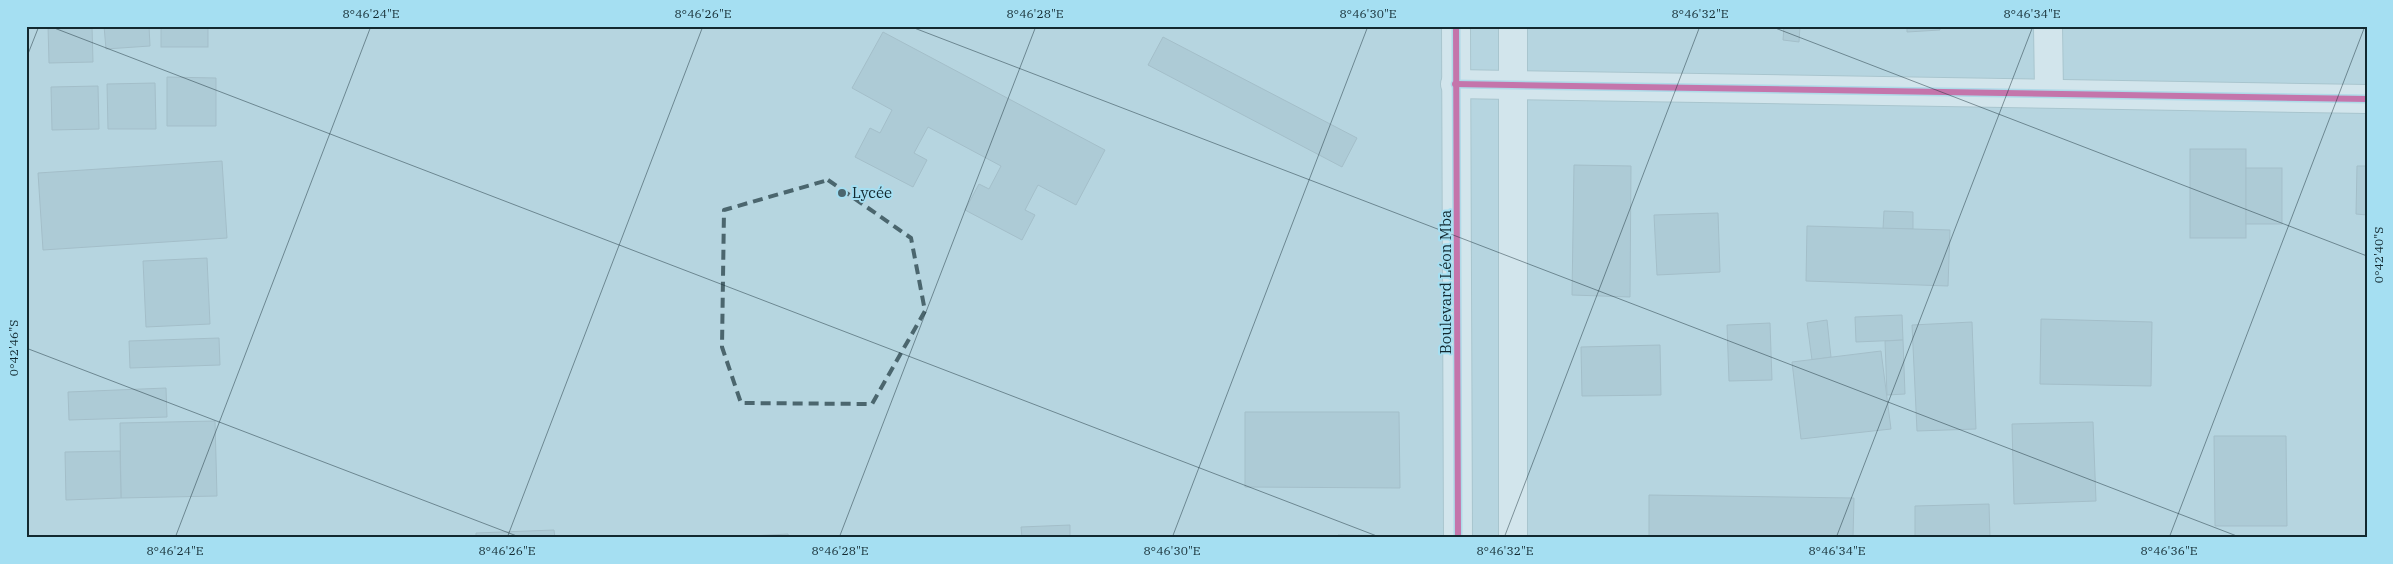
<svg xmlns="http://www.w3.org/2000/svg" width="2393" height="564" viewBox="0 0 2393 564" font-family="'IBM Plex Serif',serif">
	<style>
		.building { fill: #a2becb; stroke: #8da3ad }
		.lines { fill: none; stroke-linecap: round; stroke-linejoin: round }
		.minor-casing { stroke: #98b1b8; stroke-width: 30 }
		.tertiary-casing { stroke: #98b1b8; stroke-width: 30 }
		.minor { stroke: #f4f9fa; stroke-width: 28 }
		.tertiary { stroke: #f4f9fa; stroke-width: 28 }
		.cycleway-casing { stroke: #a5dff2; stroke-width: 9 }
		.cycleway { stroke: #d6006c; stroke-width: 6 }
		.marked { fill: none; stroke: #4b666e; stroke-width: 4; stroke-dasharray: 10 6; stroke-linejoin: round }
		.ticks { fill: none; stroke: #122930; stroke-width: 1; stroke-opacity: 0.45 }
		.poi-dot { fill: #4b666e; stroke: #a5dff2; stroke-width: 2 }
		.labels { text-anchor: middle; stroke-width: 4; stroke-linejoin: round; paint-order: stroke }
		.poi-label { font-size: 15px; fill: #122930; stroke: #a5dff2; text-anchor: start }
		.street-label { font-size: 15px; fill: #122930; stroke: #a5dff2 }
		.neatline { fill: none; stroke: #122930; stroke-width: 2 }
		.ticks-label { font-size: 12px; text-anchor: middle; fill: #122930 }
	</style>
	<rect width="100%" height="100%" fill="#b6d6e0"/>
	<!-- building -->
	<g class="building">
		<path d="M48 26H92L93 62 49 63Z"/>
		<path d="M104 26H149L150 46 106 49Z"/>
		<rect x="161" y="26" width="47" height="21"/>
		<path d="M1784 26H1800L1799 42 1783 40Z"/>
		<path d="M1907 26H1939L1940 30 1907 32Z"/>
		<path d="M883 32 1105 150 1076 205 1038 185 1025 210 1035 215 1022 240 965 210 979 184 989 189 1001 166 928 127 914 153 927 160 913 187 855 157 870 128 880 133 892 110 852 88Z"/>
		<path d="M1163 37 1357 138 1342 167 1148 65Z"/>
		<path d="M167 77 216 78V126H167Z"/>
		<path d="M155 83 156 129H108L107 84Z"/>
		<path d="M98 86 99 129 52 130 51 87Z"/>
		<rect x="2190" y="149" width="56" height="89"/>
		<path d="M222 161 227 238 43 250 38 173Z"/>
		<path d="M1574 165 1631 166 1630 297 1572 295Z"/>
		<path d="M2357 166H2367V215L2356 214Z"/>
		<rect x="2246" y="168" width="36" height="56"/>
		<path d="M1884 211 1913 212V229H1883Z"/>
		<path d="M1718 213 1720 272 1657 275 1654 215Z"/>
		<path d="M1807 226 1950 230 1948 286 1806 281Z"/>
		<path d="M207 258 210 324 146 327 143 261Z"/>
		<path d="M1902 315 1903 340 1856 342 1855 317Z"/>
		<path d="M2041 319 2152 322 2151 386 2040 384Z"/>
		<path d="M1827 320 1831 357 1812 360 1807 323Z"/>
		<path d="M1972 322 1976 429 1917 431 1912 325Z"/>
		<path d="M1770 323 1772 380 1729 381 1727 325Z"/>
		<path d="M219 338 220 365 130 368 129 341Z"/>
		<path d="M1903 340 1905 394 1887 395 1885 341Z"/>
		<path d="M1660 345 1661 395 1582 396 1581 347Z"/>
		<path d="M1881 351 1891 429 1801 439 1792 362Z"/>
		<path d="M166 388 167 417 69 420 68 392Z"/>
		<path d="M1245 412H1399L1400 488 1245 487Z"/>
		<path d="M215 421 217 496 121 498 120 423Z"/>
		<path d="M2093 422 2096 501 2014 504 2012 424Z"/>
		<path d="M2214 436H2286L2287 526H2215Z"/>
		<path d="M120 451 121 498 66 500 65 452Z"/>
		<path d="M1649 495 1854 498 1853 538H1649Z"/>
		<path d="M1989 504 1990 538H1915V506Z"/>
		<path d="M1070 525V538H1022L1021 527Z"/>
		<path d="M554 530 555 538H476V533Z"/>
		<path d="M788 534 789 538 733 537Z"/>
		<path d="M1338 535 1417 536V538H1338Z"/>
	</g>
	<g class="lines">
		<defs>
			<g id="minor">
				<path d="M2048 26 2049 92"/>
				<path d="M1455 84 2367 99"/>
			</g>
			<g id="tertiary">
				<path d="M1456 26 1458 538"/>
				<path d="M1513 538V26"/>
			</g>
		</defs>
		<!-- minor casing -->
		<use href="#minor" class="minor-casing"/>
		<!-- tertiary casing -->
		<use href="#tertiary" class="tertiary-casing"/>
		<!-- minor -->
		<use href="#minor" class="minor"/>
		<!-- tertiary -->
		<use href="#tertiary" class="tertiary"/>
		<defs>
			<g id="cycleway">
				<path d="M1456 26 1458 538"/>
				<path d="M1455 84 2367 99"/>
			</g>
		</defs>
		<!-- cycleway casing -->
		<use href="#cycleway" class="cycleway-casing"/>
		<!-- cycleway -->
		<use href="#cycleway" class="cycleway"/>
	</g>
	<!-- marked area -->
	<path d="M0 0H2393V564H0ZM828 180 911 238 925 311 872 404 741 403 722 347 724 210Z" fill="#b6d6e0" fill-opacity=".55" fill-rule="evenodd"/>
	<path class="marked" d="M828 180 911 238 925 311 872 404 741 403 722 347 724 210Z"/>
	<!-- ticks -->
	<path class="ticks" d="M49 26 1382 538M909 26 2242 538M1770 26 2367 256M26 59 39 26M26 348 522 538M175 538 371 26M507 538 703 26M839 538 1036 26M1172 538 1368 26M1504 538 1700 26M1836 538 2033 26M2169 538 2365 26"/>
	<!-- markers -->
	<circle class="poi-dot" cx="842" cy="193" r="5"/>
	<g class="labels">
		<!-- poi labels -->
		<g class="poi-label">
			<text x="852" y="198">Lycée</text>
		</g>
		<!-- street labels -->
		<g class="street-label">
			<text transform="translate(1446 282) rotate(-90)" y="5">Boulevard Léon Mba</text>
		</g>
	</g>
	<!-- border -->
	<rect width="2393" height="564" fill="none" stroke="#a5dff2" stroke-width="55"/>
	<rect x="28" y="28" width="2338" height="508" class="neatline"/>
	<g class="ticks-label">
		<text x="371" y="18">8°46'24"E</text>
		<text x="703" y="18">8°46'26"E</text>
		<text x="1035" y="18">8°46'28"E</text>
		<text x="1368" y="18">8°46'30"E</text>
		<text x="1700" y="18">8°46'32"E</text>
		<text x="2032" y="18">8°46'34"E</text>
		<text transform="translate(2379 255) rotate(-90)" y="4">0°42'40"S</text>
		<text transform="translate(14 348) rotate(-90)" y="4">0°42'46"S</text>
		<text x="175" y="555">8°46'24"E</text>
		<text x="507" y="555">8°46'26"E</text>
		<text x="840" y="555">8°46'28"E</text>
		<text x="1172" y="555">8°46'30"E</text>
		<text x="1505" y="555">8°46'32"E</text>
		<text x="1837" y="555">8°46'34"E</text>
		<text x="2169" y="555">8°46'36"E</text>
	</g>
</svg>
